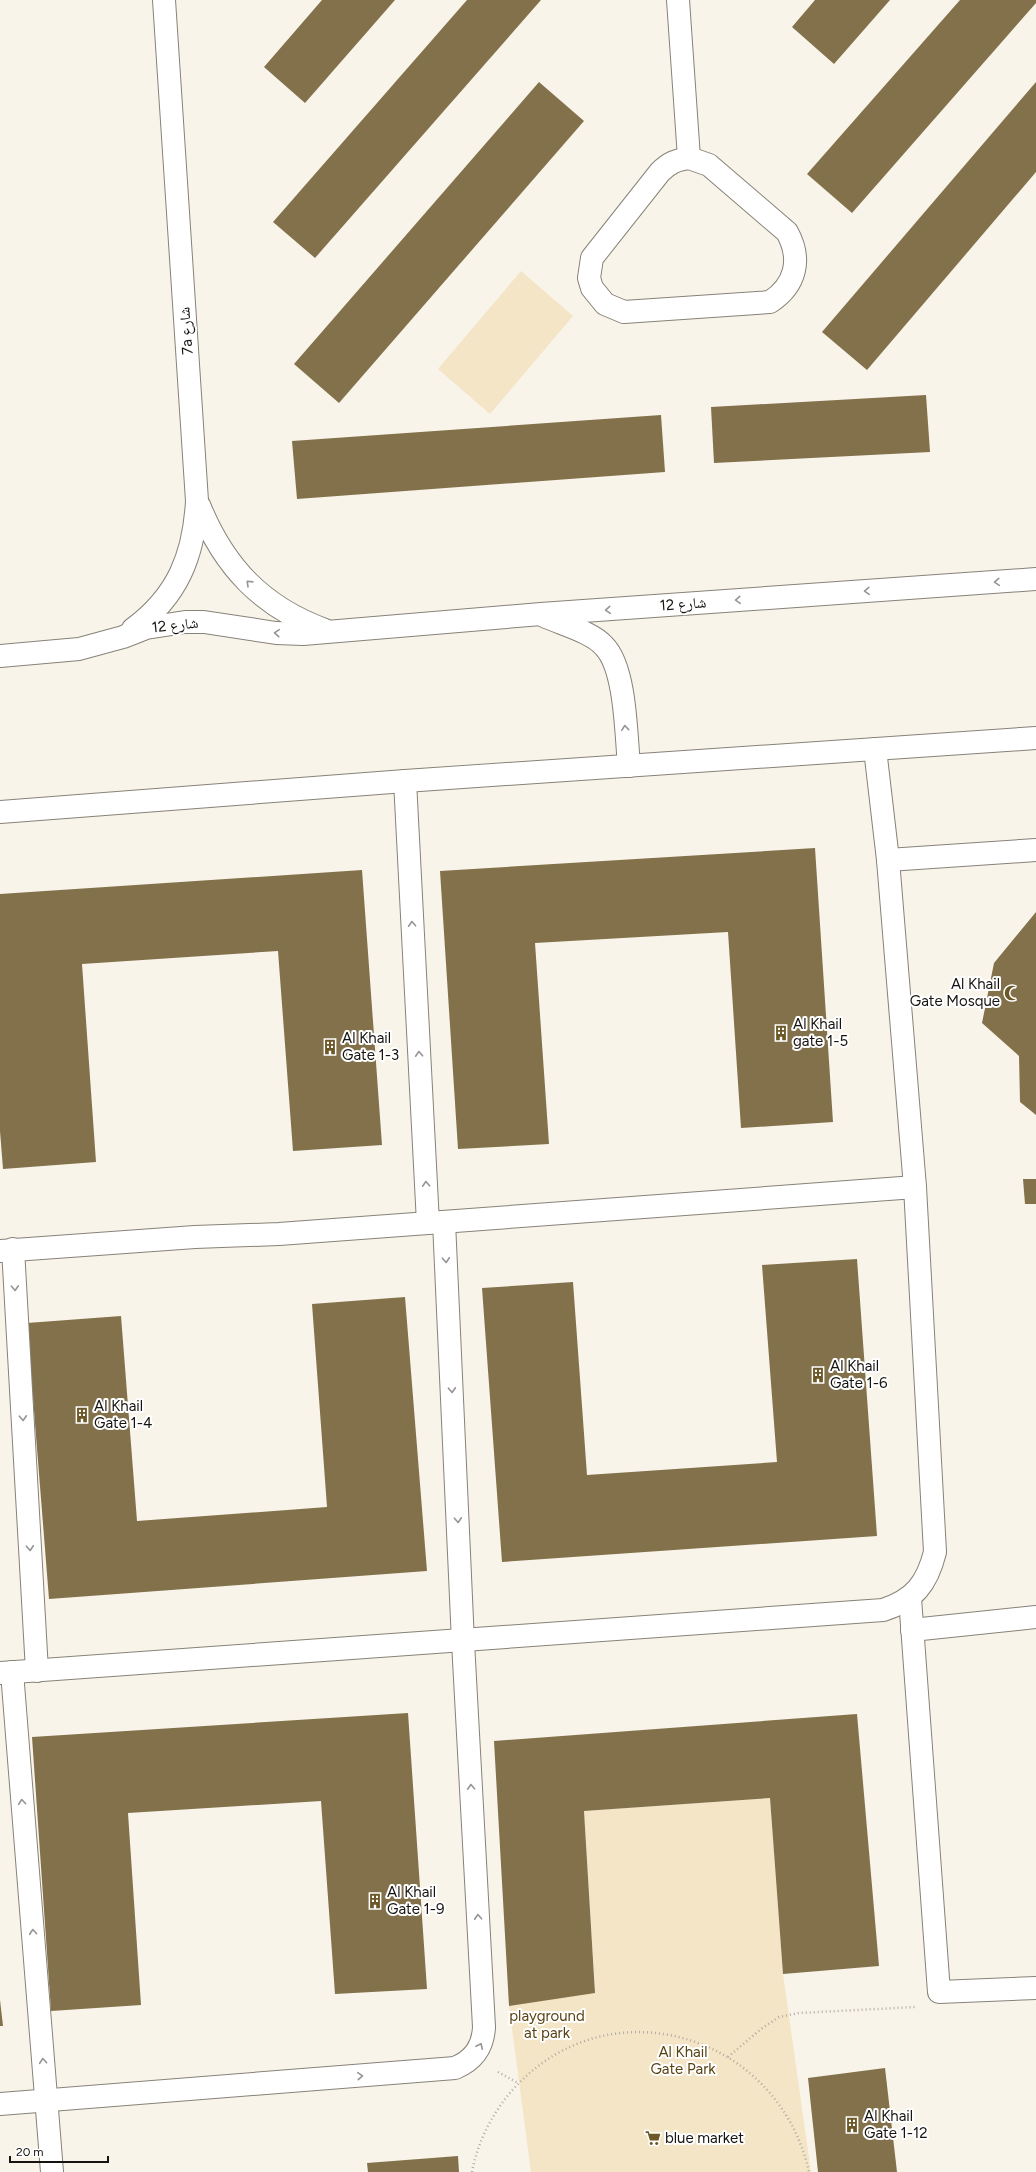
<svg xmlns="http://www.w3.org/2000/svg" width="1036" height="2172" viewBox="0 0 1036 2172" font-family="Figtree,'Noto Naskh Arabic',sans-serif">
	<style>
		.green { fill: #f3e5c5 }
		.building { fill: #82714b }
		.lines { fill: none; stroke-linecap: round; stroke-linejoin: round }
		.minor-casing { stroke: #878278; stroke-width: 24 }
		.path { stroke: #b1aca4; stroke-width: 2.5; stroke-dasharray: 1 3; stroke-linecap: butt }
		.minor { stroke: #fff; stroke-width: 22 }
		.oneway { stroke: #969593 }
		.labels { text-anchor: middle; stroke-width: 4; stroke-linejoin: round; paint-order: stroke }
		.street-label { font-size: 15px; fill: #161410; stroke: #fff }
		.poi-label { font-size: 15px; fill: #161410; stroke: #fff; text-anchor: start }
		.park-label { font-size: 15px; fill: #584413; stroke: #fff }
	</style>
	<rect width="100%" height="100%" fill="#f9f4e9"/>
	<!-- green -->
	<g class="green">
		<path d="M521 271 573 316 490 414 438 369Z"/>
		<path d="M770 1798 783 1974 811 2172H531L509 2006 595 1988 584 1811Z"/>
	</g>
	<!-- building -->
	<g class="building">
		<path d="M322 0H395L305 103 264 67Z"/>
		<path d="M467 0H541L315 258 273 222Z"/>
		<path d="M815 0H890L834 64 792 27Z"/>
		<path d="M960 0H1036V3L852 213 807 174Z"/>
		<path d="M539 82 584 121 339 403 294 364Z"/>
		<path d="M1036 82V172L867 370 822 332Z"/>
		<path d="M926 395 930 452 714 463 711 407Z"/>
		<path d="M661 415 665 472 297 499 292 441Z"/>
		<path d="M815 848 833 1122 741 1128 728 932 535 943 549 1144 458 1149 440 871Z"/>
		<path d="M362 870 382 1145 293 1151 278 951 82 964 96 1162 3 1169 0 1131V894Z"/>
		<path d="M1036 912V1115L1020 1102 1019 1056 982 1023 994 963Z"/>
		<path d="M1023 1179H1036V1204H1025Z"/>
		<path d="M857 1259 877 1536 502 1562 482 1288 573 1282 587 1475 777 1462 762 1265Z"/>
		<path d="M405 1297 427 1571 49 1599 27 1323 121 1316 137 1521 327 1507 312 1304Z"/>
		<path d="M408 1713 427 1989 335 1994 321 1801 128 1813 141 2005 51 2011 32 1737Z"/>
		<path d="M857 1714 879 1966 783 1974 770 1798 584 1811 595 1993 509 2006 494 1741Z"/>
		<path d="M0 2000 3 2026H0Z"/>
		<path d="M885 2068 897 2172H818L808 2078Z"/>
		<path d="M458 2156 459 2172H368L367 2163Z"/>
	</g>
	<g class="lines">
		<defs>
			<g id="minor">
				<path d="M678 0 689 158"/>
				<path d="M689 158 709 165 787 232C802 259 796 285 770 302L624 312 605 304 592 288 589 278 592 258 660 172C669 163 676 160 689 158Z"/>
				<path d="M199 505C224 567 262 607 325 630"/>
				<path d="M544 616C561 624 592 632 604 646 626 668 626 735 629 766"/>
				<path d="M133 629C178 596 194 555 197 501L164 0"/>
				<path d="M0 656 79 649 123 637 146 628 185 622H204L276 633 303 634 541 614 1036 579"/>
				<path d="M405 781 428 1223"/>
				<path d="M0 812 405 781 1036 738"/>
				<path d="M888 860 1036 850"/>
				<path d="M13 1249 37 1671"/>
				<path d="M0 1251 195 1237 279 1234 915 1187"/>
				<path d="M910 1598 939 1992 1036 1988"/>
				<path d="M912 1630 1036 1617"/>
				<path d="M12 1672 52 2172"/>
				<path d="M0 1673 883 1610C914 1600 927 1584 935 1552L915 1187 888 860 875 749"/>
				<path d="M0 2104 455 2068C474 2060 483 2047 484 2027L463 1642 444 1222"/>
			</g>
		</defs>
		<!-- minor casing -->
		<use href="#minor" class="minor-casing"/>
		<!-- path -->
		<g class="path">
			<path d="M728 2057 761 2029 779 2017 799 2013 915 2007"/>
			<path d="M498 2072 518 2083"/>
			<path d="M472 2172C477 2144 491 2116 509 2094 604 1981 778 2032 809 2172"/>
		</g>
		<!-- minor -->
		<use href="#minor" class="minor"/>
	</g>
	<!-- one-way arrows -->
	<defs><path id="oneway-chevron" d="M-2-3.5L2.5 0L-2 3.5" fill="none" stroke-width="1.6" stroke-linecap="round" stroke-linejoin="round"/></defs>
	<g class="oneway">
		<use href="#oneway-chevron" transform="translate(997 582) rotate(176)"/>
		<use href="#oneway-chevron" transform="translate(249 583) rotate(-136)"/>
		<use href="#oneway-chevron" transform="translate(867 591) rotate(176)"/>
		<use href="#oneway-chevron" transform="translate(738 600) rotate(176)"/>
		<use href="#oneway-chevron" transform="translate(608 610) rotate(176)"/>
		<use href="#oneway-chevron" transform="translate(277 633) rotate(-176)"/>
		<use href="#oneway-chevron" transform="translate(625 728) rotate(-96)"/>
		<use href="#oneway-chevron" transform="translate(412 924) rotate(-93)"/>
		<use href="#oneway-chevron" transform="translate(419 1054) rotate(-93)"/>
		<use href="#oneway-chevron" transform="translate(426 1184) rotate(-93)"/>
		<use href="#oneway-chevron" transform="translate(446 1260) rotate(87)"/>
		<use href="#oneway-chevron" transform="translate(15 1288) rotate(87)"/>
		<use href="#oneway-chevron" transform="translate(452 1390) rotate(87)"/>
		<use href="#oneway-chevron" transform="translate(23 1418) rotate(87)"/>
		<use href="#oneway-chevron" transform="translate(458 1520) rotate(87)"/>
		<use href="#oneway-chevron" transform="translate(30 1548) rotate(87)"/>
		<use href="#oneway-chevron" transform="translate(471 1787) rotate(-93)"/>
		<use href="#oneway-chevron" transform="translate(22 1802) rotate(-95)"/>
		<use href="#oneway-chevron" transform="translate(478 1917) rotate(-93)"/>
		<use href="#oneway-chevron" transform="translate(33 1932) rotate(-95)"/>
		<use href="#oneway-chevron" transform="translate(480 2046) rotate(-65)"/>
		<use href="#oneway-chevron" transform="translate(43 2061) rotate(-95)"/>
		<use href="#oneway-chevron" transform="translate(360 2076) rotate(-4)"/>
	</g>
	<!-- icons -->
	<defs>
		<symbol id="mosque-bare" viewBox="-9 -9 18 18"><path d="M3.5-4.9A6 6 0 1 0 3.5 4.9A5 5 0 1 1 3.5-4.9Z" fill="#6c5726" stroke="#fff" stroke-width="2.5" paint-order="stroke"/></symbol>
		<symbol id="building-bare" viewBox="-9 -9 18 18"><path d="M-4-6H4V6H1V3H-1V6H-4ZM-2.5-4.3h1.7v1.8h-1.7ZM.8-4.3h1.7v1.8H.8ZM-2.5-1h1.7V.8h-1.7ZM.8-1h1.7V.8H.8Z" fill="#6c5726" stroke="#fff" stroke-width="2.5" paint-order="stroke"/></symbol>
		<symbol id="supermarket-bare" viewBox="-9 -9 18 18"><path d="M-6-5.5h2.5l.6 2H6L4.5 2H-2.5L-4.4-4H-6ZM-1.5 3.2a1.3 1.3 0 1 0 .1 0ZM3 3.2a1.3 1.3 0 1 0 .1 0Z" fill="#6c5726" stroke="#fff" stroke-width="2.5" paint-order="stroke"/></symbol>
	</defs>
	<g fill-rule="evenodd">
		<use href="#mosque-bare" x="1001" y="982" width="22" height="22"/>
		<use href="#building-bare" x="770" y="1022" width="22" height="22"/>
		<use href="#building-bare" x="319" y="1036" width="22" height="22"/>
		<use href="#building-bare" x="807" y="1364" width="22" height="22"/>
		<use href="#building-bare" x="71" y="1404" width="22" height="22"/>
		<use href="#building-bare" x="364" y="1890" width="22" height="22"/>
		<use href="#building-bare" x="841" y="2114" width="22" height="22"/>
		<use href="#supermarket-bare" x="642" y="2127" width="22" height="22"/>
	</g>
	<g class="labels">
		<!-- street labels -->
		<g class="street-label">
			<text transform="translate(186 331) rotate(-94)" y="5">7a شارع</text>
			<text transform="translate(683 604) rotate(-4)" y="5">شارع 12</text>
			<text transform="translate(175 625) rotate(-6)" y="5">شارع 12</text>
		</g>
		<!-- poi labels -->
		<g class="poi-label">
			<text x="1000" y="989" text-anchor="end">Al Khail<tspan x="1000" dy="17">Gate Mosque</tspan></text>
			<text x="793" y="1029">Al Khail<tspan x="793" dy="17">gate 1-5</tspan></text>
			<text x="342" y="1043">Al Khail<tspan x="342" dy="17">Gate 1-3</tspan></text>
			<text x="830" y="1371">Al Khail<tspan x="830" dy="17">Gate 1-6</tspan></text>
			<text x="94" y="1411">Al Khail<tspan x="94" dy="17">Gate 1-4</tspan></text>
			<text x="387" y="1897">Al Khail<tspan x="387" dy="17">Gate 1-9</tspan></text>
			<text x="864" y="2121">Al Khail<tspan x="864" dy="17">Gate 1-12</tspan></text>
			<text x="665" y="2143">blue market</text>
		</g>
		<!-- park labels -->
		<g class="park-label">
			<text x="547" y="2021">playground<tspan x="547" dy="17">at park</tspan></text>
			<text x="683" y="2057">Al Khail<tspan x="683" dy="17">Gate Park</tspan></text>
		</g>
	</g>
	<!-- scale -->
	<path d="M10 2156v6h98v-6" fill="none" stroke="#161410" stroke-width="2"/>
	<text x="16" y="2156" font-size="12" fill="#161410" stroke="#ffffff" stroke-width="3" paint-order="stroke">20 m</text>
</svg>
